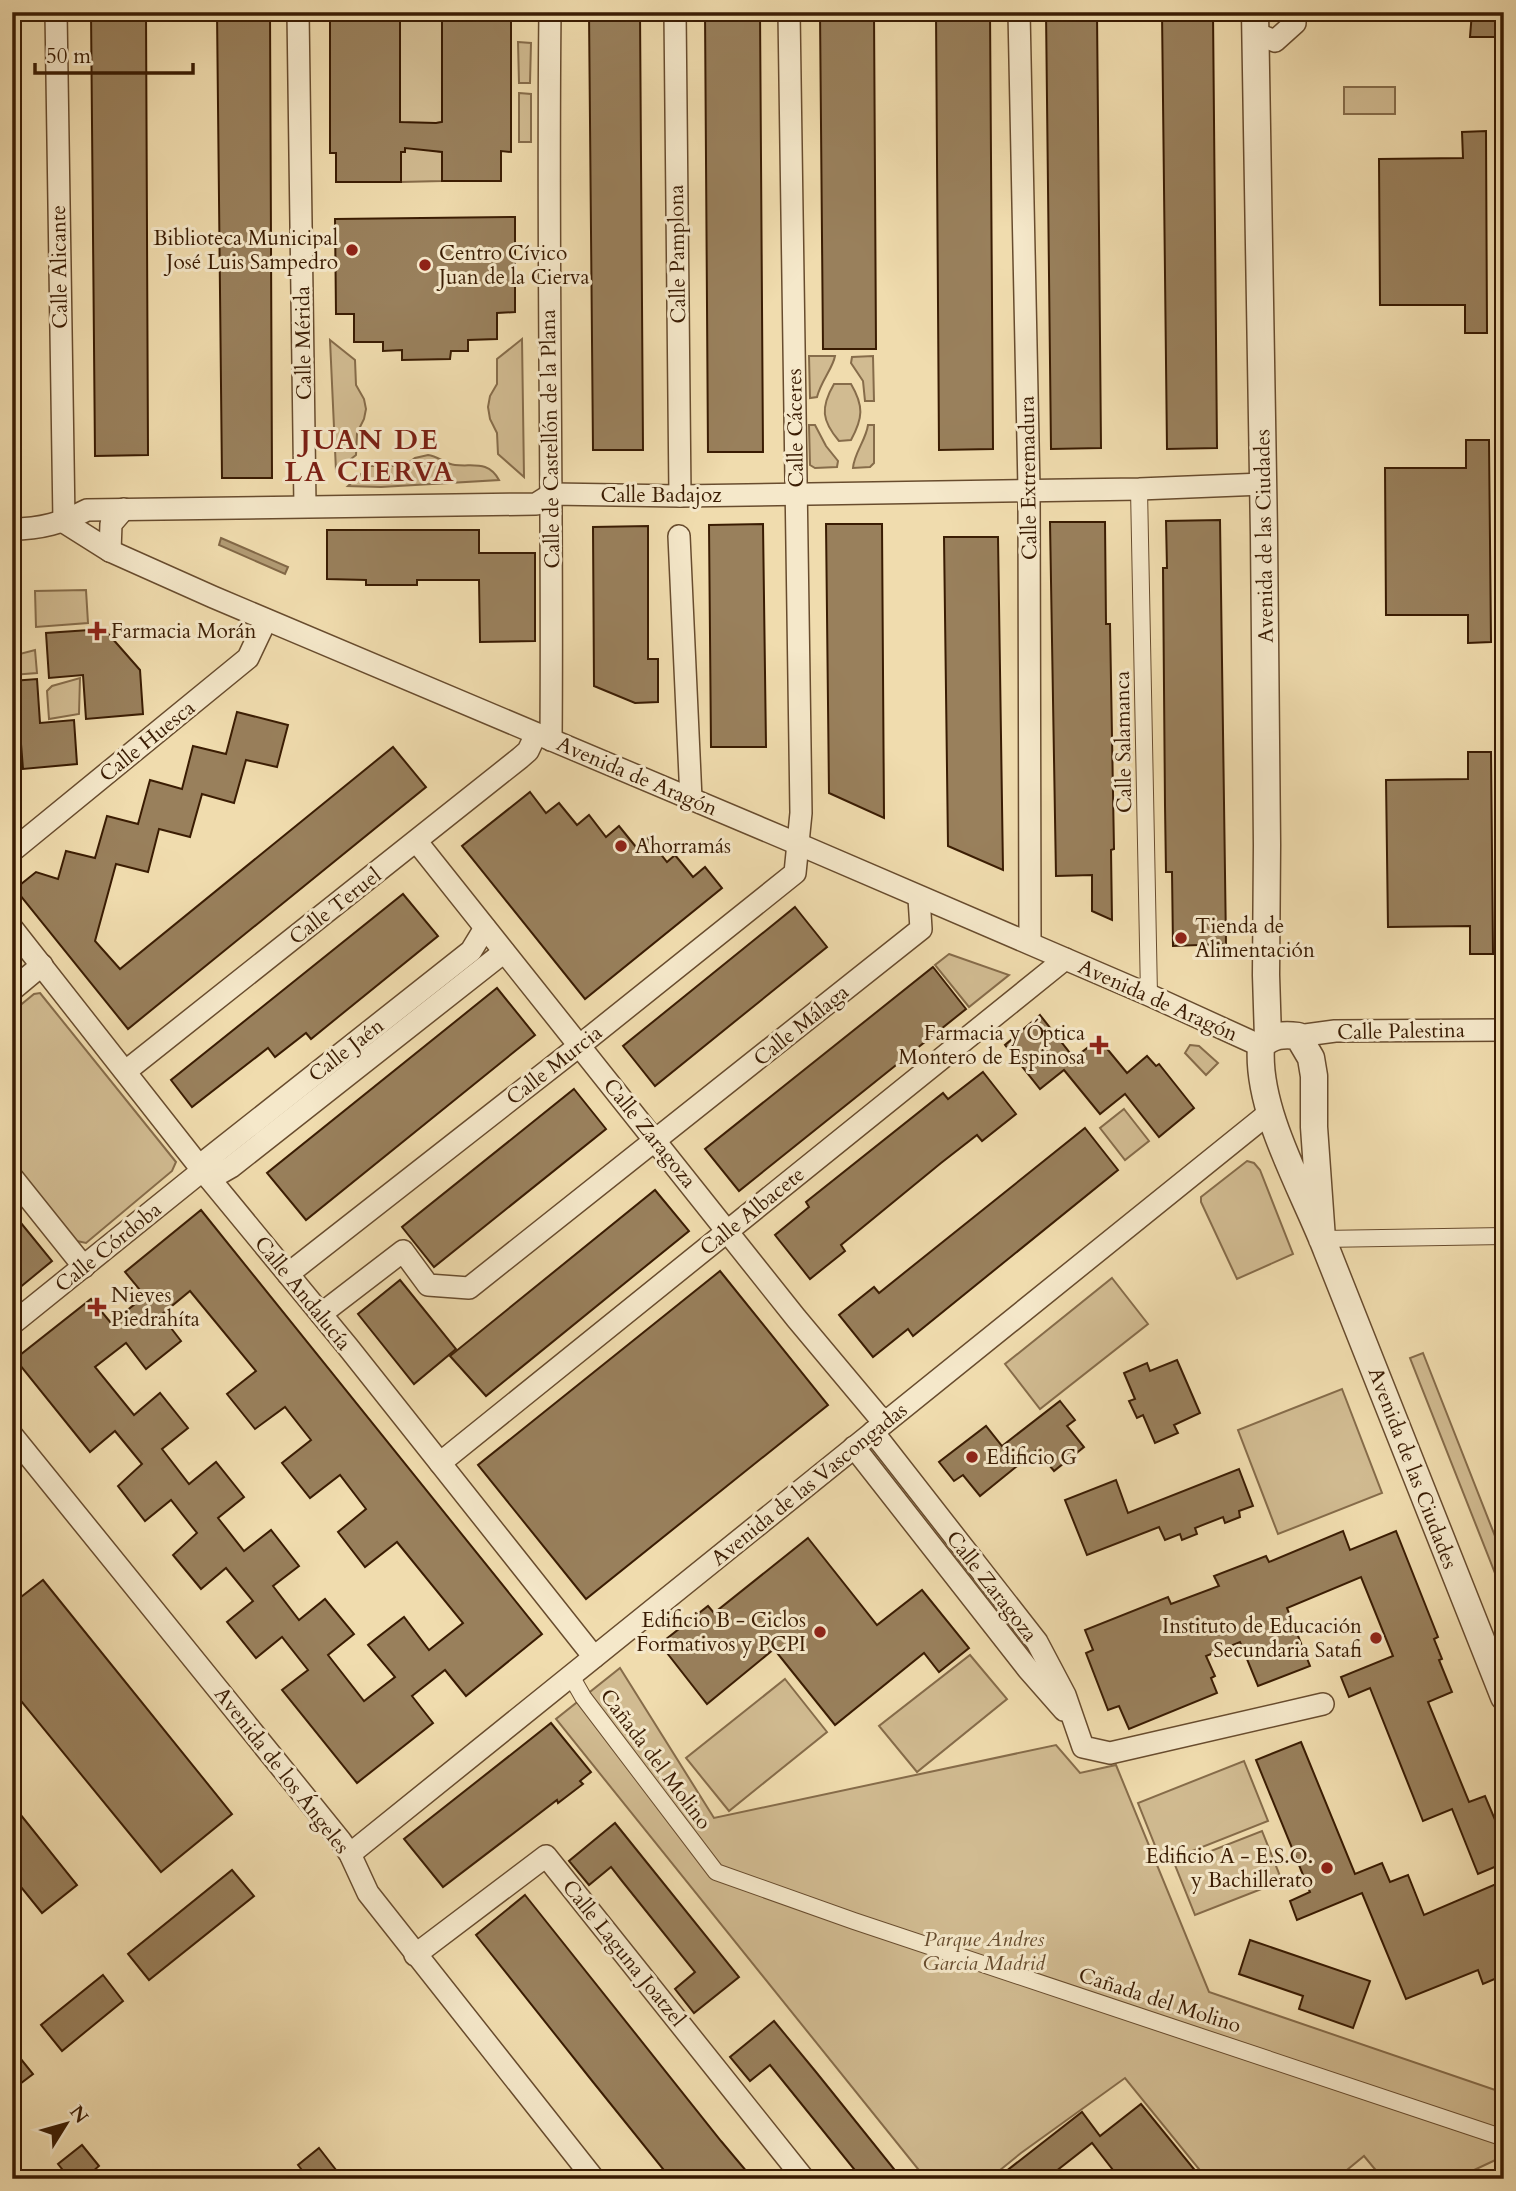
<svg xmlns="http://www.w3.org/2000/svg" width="1516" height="2191" viewBox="0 0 1516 2191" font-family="Cardo,serif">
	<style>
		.green { fill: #d1bb91; stroke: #866c4a; stroke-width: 2 }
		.water { fill: #b29b74; stroke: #826847; stroke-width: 2 }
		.building { fill: #99805c; stroke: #3a1c03; stroke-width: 2; fill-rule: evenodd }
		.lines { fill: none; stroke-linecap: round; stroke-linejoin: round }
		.pedestrian-casing { stroke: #684c2e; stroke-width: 18 }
		.minor-casing { stroke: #684c2e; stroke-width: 24 }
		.tertiary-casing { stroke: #684c2e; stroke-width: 29 }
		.pedestrian { stroke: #f5e8ca; stroke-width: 16 }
		.minor { stroke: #f5e8ca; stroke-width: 21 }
		.tertiary { stroke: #f5e8ca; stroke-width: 26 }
		.poi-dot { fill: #8f2418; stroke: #f5e8ca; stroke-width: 2.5 }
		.labels { text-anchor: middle; stroke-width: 6; stroke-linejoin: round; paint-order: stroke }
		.poi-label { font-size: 21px; fill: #3a1c03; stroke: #f5e8ca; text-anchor: start }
		.street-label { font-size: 21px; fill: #3a1c03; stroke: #f5e8ca }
		.park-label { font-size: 21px; font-style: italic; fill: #674c2e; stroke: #f5e8ca }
		.district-label { font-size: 28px; font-weight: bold; letter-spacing: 2px; fill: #7a1f14; stroke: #f5e8ca }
	</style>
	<rect width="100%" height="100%" fill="#f0dcae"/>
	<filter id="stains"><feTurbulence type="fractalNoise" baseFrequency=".00286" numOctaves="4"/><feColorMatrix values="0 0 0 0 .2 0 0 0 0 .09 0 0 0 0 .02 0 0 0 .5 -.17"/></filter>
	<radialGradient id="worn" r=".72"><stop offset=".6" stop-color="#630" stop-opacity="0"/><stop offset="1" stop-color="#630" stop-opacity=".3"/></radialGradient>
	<!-- green -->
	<g class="green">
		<path d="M400 12H442V122L436 123V151L442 152V181L401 182V152L405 151V123L400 122Z"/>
		<path d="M518 42 531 43 530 83H519Z"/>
		<rect x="1344" y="87" width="51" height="27"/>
		<path d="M519 93 531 94V142H519Z"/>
		<path d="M522 339 524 477 498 454 497 433 490 419 488 407 490 396 497 384V359Z"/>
		<path d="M330 340 355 360 356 385 364 399 366 409 364 419 357 433 356 455 336 471Z"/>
		<path d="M809 356H835C833 368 821 381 817 397L810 398Z"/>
		<path d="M873 356 874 401H865L863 381 851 363 852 357Z"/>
		<path d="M834 384H851C864 406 863 418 851 440L839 441C822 421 820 408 834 384Z"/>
		<path d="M809 425H815L826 446 838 461 837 467 815 468 810 465Z"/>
		<path d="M868 425H874V463L870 467 853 468C854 453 866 440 868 425Z"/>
		<path d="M428 455C438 456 445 464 455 465 473 467 488 460 499 480L381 487 348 486 370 466H404L415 458Z"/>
		<path d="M86 590 88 623 36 627 35 591Z"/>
		<path d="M35 650 37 673 12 675V656Z"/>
		<path d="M80 678 79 714 49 719 47 691 52 686Z"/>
		<path d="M949 954 1009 975 969 1007 935 965Z"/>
		<path d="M40 993 176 1162 172 1171 86 1243 77 1241 12 1161V1012L34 994Z"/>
		<path d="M1190 1045 1199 1046 1218 1063 1206 1075 1185 1053Z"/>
		<path d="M1124 1109 1149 1141 1125 1160 1100 1128Z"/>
		<path d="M1247 1161 1254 1163 1260 1170 1293 1254 1237 1279 1201 1202V1197Z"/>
		<path d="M1112 1278 1148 1324 1040 1409 1005 1364Z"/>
		<path d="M1423 1353 1504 1559V1596L1410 1358Z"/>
		<path d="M1342 1389 1382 1493 1278 1534 1238 1430Z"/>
		<path d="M970 1655 1007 1699 917 1772 879 1726Z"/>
		<path d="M620 1668 714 1818 1056 1745 1080 1773 1116 1765 1209 1992 1504 2093V2156L1455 2179H1383L1364 2156 1336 2179H1207L1125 2078 1021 2153 989 2179H926L556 1719Z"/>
		<path d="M785 1679 827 1732 729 1811 686 1758Z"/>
		<path d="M1244 1761 1268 1821 1162 1863 1138 1803Z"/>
		<path d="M1262 1831 1282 1881 1195 1915 1175 1865Z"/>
	</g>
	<!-- water -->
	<path class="water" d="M221 538 288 567 285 574 219 545Z"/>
	<!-- building -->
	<g class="building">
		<path d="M91 12H146L148 455 95 456Z"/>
		<path d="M217 12H270L272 478H222Z"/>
		<path d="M330 12H400V122L436 123 442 122V12H511V152L501 151V181H442V152L405 148V152H401V182H336V153H330Z"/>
		<path d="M589 12H640L643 450H593Z"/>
		<path d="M705 12H760L763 452H708Z"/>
		<path d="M820 12H874L876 349H823Z"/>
		<path d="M936 12H990L993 449 939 450Z"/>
		<path d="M1046 12H1097L1101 448 1051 449Z"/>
		<path d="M1162 12H1213L1217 448 1167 449Z"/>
		<path d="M1472 12H1504V37H1470Z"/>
		<path d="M1486 131 1487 333H1465V305H1380L1379 159 1463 158 1462 132Z"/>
		<path d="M515 217V312L497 313V339L468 340V351H451L450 359 402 360V350L383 351V342H354V314H336L335 219Z"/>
		<path d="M1466 440H1489L1491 642 1468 643V615H1386L1385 468H1466Z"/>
		<path d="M1220 520 1226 944 1173 946 1172 872H1166L1165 805 1163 568H1167L1166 521Z"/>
		<path d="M1050 522H1105L1106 624H1110L1114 849 1111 850 1112 920 1092 911V875L1056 876Z"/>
		<path d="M763 524 766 747H711L709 525Z"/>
		<path d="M826 524H882L884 818 829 793Z"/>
		<path d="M648 526V659H658V702L635 703 594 686 593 527Z"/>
		<path d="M327 530H479V553H535V641L480 642 479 580H417V585H366V580L327 579Z"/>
		<path d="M944 537H998L1003 870 948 846Z"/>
		<path d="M104 629 140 670 143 714 86 719 83 675 49 678 46 633Z"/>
		<path d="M37 679 40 723 74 720 77 764 23 769 19 719H12V681Z"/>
		<path d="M237 712 288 725 277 767 246 760 234 803 202 794 190 837 159 829 148 872 116 864 95 941 120 969 393 747 426 787 128 1029 15 889 36 872 58 879 66 851 95 858 107 816 138 824 150 780 182 789 193 746 226 754Z"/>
		<path d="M1468 752H1491L1493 954H1470V926L1388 927 1386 780 1468 779Z"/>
		<path d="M530 792 546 813 559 803 577 825 589 815 606 837 619 826 636 847 648 838 667 862 675 855 693 877 705 867 722 888 585 999 462 846Z"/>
		<path d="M403 894 438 936 311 1039 306 1033 275 1057 268 1048 192 1107 171 1080Z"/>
		<path d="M795 907 827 947 655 1086 623 1046Z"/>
		<path d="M933 967 966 1009 739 1191 705 1149Z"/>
		<path d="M497 988 535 1035 306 1220 267 1173Z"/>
		<path d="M1040 1015 1074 1058 1099 1039 1127 1073 1147 1056 1156 1066 1159 1064 1194 1108 1159 1137 1125 1094 1100 1114 1064 1070 1040 1089 1005 1045Z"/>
		<path d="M983 1072 1016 1114 982 1141 977 1135 941 1163 841 1245 845 1251 810 1279 775 1235 809 1207 806 1202 943 1093 948 1099Z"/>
		<path d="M574 1089 606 1129 434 1267 402 1227Z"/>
		<path d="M1085 1128 1118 1170 913 1336 908 1329 873 1357 839 1315 874 1287 879 1293Z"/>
		<path d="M655 1190 689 1231 486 1396 450 1356Z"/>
		<path d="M201 1210 542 1634 466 1696 445 1670 412 1696 433 1723 357 1783 282 1690 308 1670 282 1637 256 1658 227 1622 253 1601 226 1568 201 1589 173 1555 197 1533 171 1500 145 1521 118 1486 142 1464 115 1431 90 1452 15 1359 91 1299 111 1323 145 1296 125 1272ZM190 1291 256 1371 227 1394 255 1429 285 1407 311 1440 282 1463 310 1498 340 1475 366 1509 338 1532 365 1567 397 1542 463 1623 429 1650 404 1617 368 1645 395 1677 364 1701 328 1655 354 1634 325 1599 299 1620 273 1586 299 1566 271 1530 244 1551 218 1518 244 1497 216 1462 189 1484 162 1449 188 1428 160 1393 134 1415 95 1367 126 1343 146 1369 181 1341 161 1315Z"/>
		<path d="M12 1212 52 1261 12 1294Z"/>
		<path d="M720 1271 828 1405 586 1599 478 1465Z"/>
		<path d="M400 1280 456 1349 414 1384 358 1314Z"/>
		<path d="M1177 1360 1200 1413 1174 1425 1178 1433 1155 1443 1143 1415 1137 1418 1129 1401 1135 1399 1124 1373 1147 1363 1150 1371Z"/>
		<path d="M1060 1401 1075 1420 1067 1426 1084 1447 1054 1471 1037 1450 980 1496 963 1475 954 1481 939 1462 986 1426 1002 1446Z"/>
		<path d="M1239 1469 1253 1506 1239 1511 1240 1517 1225 1523 1223 1517 1195 1528 1197 1534 1182 1540 1180 1534 1165 1540 1159 1527 1087 1555 1065 1500 1116 1480 1128 1513Z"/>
		<path d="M1343 1531 1350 1550 1396 1531 1438 1637 1434 1639 1442 1659 1439 1660 1452 1692 1428 1702 1469 1802 1485 1796 1504 1841V1863L1478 1874 1452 1809 1423 1821 1370 1688 1349 1697 1341 1677 1393 1656 1361 1577 1287 1608 1310 1666 1258 1686 1240 1642 1206 1656 1215 1676 1211 1678 1217 1693 1129 1729 1119 1706 1108 1710 1086 1653 1093 1650 1085 1630 1168 1597 1171 1604 1219 1586 1214 1576 1266 1556 1269 1562Z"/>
		<path d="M808 1538 877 1625 922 1590 969 1648 939 1672 924 1653 835 1725 774 1649 707 1704 660 1644 708 1606 714 1613Z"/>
		<path d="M43 1580 232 1814 161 1872 12 1690V1604Z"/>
		<path d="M551 1723 591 1772 580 1781 583 1784 558 1803 557 1800 443 1887 404 1839Z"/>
		<path d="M1301 1742 1355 1874 1382 1863 1390 1882 1408 1875 1424 1915 1496 1884 1504 1903V1975L1483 1984 1478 1970 1406 1999 1362 1893 1297 1920 1290 1901 1310 1892 1256 1760Z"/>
		<path d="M12 1804 77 1885 42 1913 12 1876Z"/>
		<path d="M615 1823 739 1977 694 2013 675 1989 695 1972 622 1881 611 1867 589 1885 569 1861Z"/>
		<path d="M232 1870 254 1896 149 1980 128 1954Z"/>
		<path d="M525 1895 721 2141 753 2179H671L593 2082 476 1935Z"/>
		<path d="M1250 1940 1370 1981 1353 2028 1299 2009 1303 1996 1239 1974Z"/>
		<path d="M103 1975 123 2001 62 2051 41 2025Z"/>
		<path d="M774 2021 816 2072 902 2179H862L770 2065 750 2081 730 2057Z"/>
		<path d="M12 2048 33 2074 12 2090Z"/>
		<path d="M1141 2104 1202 2179H1120L1092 2143 1046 2179H996L1082 2112 1100 2136Z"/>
		<path d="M82 2145 99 2166 84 2179H70L58 2164Z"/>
		<path d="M319 2148 343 2179H309L298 2165Z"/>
	</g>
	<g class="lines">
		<defs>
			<g id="pedestrian">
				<path d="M1139 489 1149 995"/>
				<path d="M1322 1239 1504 1236"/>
				<path d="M571 1676 583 1697 716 1872 854 1921 1504 2138"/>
			</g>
			<g id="minor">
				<path d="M56 12 64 522"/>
				<path d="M298 12 305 506"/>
				<path d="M550 12C547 255 553 498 551 740"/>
				<path d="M675 12 680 496"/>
				<path d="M1019 12 1029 489 1030 943"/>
				<path d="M1255 33 1275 41 1295 23V12"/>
				<path d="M64 522 110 551 213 597 798 844 1149 995 1261 1046"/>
				<path d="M12 529C41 529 62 523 87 510L536 504 552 494 680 496 1139 489 1263 484"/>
				<path d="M679 536 691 799"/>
				<path d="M110 551 111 524 124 509"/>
				<path d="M417 842 796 1318 884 1423"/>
				<path d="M12 851 248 658 266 620"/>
				<path d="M12 928 199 1166 348 1347 594 1657"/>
				<path d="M12 990 42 965"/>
				<path d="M1298 1036 1335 1031 1504 1030"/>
				<path d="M126 1071 520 758 528 751 536 734"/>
				<path d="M199 1166 471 951 485 928"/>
				<path d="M12 1177 84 1267"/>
				<path d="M210 1179 231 1167 504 952"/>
				<path d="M288 1274 579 1046 795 873 801 813 789 12"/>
				<path d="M321 1314 403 1251 428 1285 469 1288 921 929 919 898"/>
				<path d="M12 1324 203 1170"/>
				<path d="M873 1432 1037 1642 1065 1695 1083 1747 1110 1753 1323 1704"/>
				<path d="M12 1435 340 1840 350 1854 368 1893 594 2179"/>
				<path d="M854 1447 1028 1669 1064 1710"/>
				<path d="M440 1463 1065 959"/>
				<path d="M350 1854 1269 1113"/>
				<path d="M415 1955 546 1856 804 2179"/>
			</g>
			<g id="tertiary">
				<path d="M1255 12 1264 535 1267 845 1266 975 1268 1038"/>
				<path d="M1322 1239 1314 1127V1076L1311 1058 1298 1036C1283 1034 1272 1035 1261 1046 1256 1111 1304 1191 1327 1251 1386 1400 1445 1548 1504 1697"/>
			</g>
		</defs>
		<!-- pedestrian casing -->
		<use href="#pedestrian" class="pedestrian-casing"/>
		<!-- minor casing -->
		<use href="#minor" class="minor-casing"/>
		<!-- tertiary casing -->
		<use href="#tertiary" class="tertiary-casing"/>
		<!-- pedestrian -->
		<use href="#pedestrian" class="pedestrian"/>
		<!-- minor -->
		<use href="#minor" class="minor"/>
		<!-- tertiary -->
		<use href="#tertiary" class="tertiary"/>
	</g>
	<!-- markers -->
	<g class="poi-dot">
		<circle cx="352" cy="250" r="7"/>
		<circle cx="425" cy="265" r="7"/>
		<path d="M93.5 620.5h7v7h7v7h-7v7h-7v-7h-7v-7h7z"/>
		<circle cx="621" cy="846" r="7"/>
		<circle cx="1181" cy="938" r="7"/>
		<path d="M1095.5 1034.5h7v7h7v7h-7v7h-7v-7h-7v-7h7z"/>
		<path d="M93.5 1296.5h7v7h7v7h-7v7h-7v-7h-7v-7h7z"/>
		<circle cx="972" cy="1457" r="7"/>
		<circle cx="820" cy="1632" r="7"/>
		<circle cx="1376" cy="1638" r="7"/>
		<circle cx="1327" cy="1868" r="7"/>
	</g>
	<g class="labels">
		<!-- poi labels -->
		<g class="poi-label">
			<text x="338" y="245" text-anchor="end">Biblioteca Municipal<tspan x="338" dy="24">José Luis Sampedro</tspan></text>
			<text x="439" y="260">Centro Cívico<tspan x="439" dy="24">Juan de la Cierva</tspan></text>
			<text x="111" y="638">Farmacia Morán</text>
			<text x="635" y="853">Ahorramás</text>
			<text x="1195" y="933">Tienda de<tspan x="1195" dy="24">Alimentación</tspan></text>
			<text x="1085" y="1040" text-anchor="end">Farmacia y Óptica<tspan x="1085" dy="24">Montero de Espinosa</tspan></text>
			<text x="111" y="1302">Nieves<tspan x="111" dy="24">Piedrahíta</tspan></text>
			<text x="986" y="1464">Edificio G</text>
			<text x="806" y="1627" text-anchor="end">Edificio B - Ciclos<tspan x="806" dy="24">Formativos y PCPI</tspan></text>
			<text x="1362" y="1633" text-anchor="end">Instituto de Educación<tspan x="1362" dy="24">Secundaria Satafi</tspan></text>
			<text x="1313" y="1863" text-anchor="end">Edificio A - E.S.O.<tspan x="1313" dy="24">y Bachillerato</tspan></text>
		</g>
		<!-- street labels -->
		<g class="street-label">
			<text transform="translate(677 254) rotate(-91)" y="7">Calle Pamplona</text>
			<text transform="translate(59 267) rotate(-91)" y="7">Calle Alicante</text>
			<text transform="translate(303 343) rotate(-91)" y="7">Calle Mérida</text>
			<text transform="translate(795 428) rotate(-91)" y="7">Calle Cáceres</text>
			<text transform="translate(550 439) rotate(-91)" y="7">Calle de Castellón de la Plana</text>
			<text transform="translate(1028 478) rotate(-91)" y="7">Calle Extremadura</text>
			<text x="661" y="502">Calle Badajoz</text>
			<text transform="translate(1264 536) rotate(-91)" y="7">Avenida de las Ciudades</text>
			<text transform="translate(147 741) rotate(-39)" y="7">Calle Huesca</text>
			<text transform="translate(1123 742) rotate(-91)" y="7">Calle Salamanca</text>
			<text transform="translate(637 776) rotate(23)" y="7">Avenida de Aragón</text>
			<text transform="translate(335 906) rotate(-38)" y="7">Calle Teruel</text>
			<text transform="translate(1158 1000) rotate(24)" y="7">Avenida de Aragón</text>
			<text transform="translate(801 1025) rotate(-39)" y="7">Calle Málaga</text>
			<text transform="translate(1401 1031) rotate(-1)" y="7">Calle Palestina</text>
			<text transform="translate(346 1050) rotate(-38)" y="7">Calle Jaén</text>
			<text transform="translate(554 1065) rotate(-38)" y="7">Calle Murcia</text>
			<text transform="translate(650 1133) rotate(51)" y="7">Calle Zaragoza</text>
			<text transform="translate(752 1211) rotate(-39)" y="7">Calle Albacete</text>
			<text transform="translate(108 1247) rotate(-39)" y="7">Calle Córdoba</text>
			<text transform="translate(303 1293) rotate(51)" y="7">Calle Andalucía</text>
			<text transform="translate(1413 1468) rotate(69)" y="7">Avenida de las Ciudades</text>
			<text transform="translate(809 1484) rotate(-39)" y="7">Avenida de las Vascongadas</text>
			<text transform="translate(992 1586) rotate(52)" y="7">Calle Zaragoza</text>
			<text transform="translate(656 1759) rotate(53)" y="7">Cañada del Molino</text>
			<text transform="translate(282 1770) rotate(52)" y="7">Avenida de los Ángeles</text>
			<text transform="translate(624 1953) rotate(51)" y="7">Calle Laguna Joatzel</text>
			<text transform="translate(1160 2000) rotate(18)" y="7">Cañada del Molino</text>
		</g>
		<!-- park labels -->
		<g class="park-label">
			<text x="984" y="1946">Parque Andres<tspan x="984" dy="24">Garcia Madrid</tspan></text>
		</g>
		<!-- district labels -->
		<g class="district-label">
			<text x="370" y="449">JUAN DE<tspan x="370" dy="32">LA CIERVA</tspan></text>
		</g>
	</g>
	<!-- margin -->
	<rect width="1516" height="2191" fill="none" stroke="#f0dcae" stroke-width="42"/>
	<rect x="14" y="14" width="1488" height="2163" fill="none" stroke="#3a1c03" stroke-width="3.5"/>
	<rect x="21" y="21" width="1474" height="2149" fill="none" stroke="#3a1c03" stroke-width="2"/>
	<!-- north arrow -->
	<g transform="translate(66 2124) rotate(53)" stroke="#f5e8ca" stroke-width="5" paint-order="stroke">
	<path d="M0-5L12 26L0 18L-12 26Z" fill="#3a1c03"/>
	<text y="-10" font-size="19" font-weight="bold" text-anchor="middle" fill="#3a1c03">N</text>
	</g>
	<!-- scale -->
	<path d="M35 63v10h158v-10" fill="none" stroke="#3a1c03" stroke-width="3.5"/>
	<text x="46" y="63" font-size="21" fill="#3a1c03" stroke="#f5e8ca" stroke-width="5" paint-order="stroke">50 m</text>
	<rect width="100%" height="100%" filter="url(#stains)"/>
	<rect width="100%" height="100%" fill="url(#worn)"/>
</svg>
